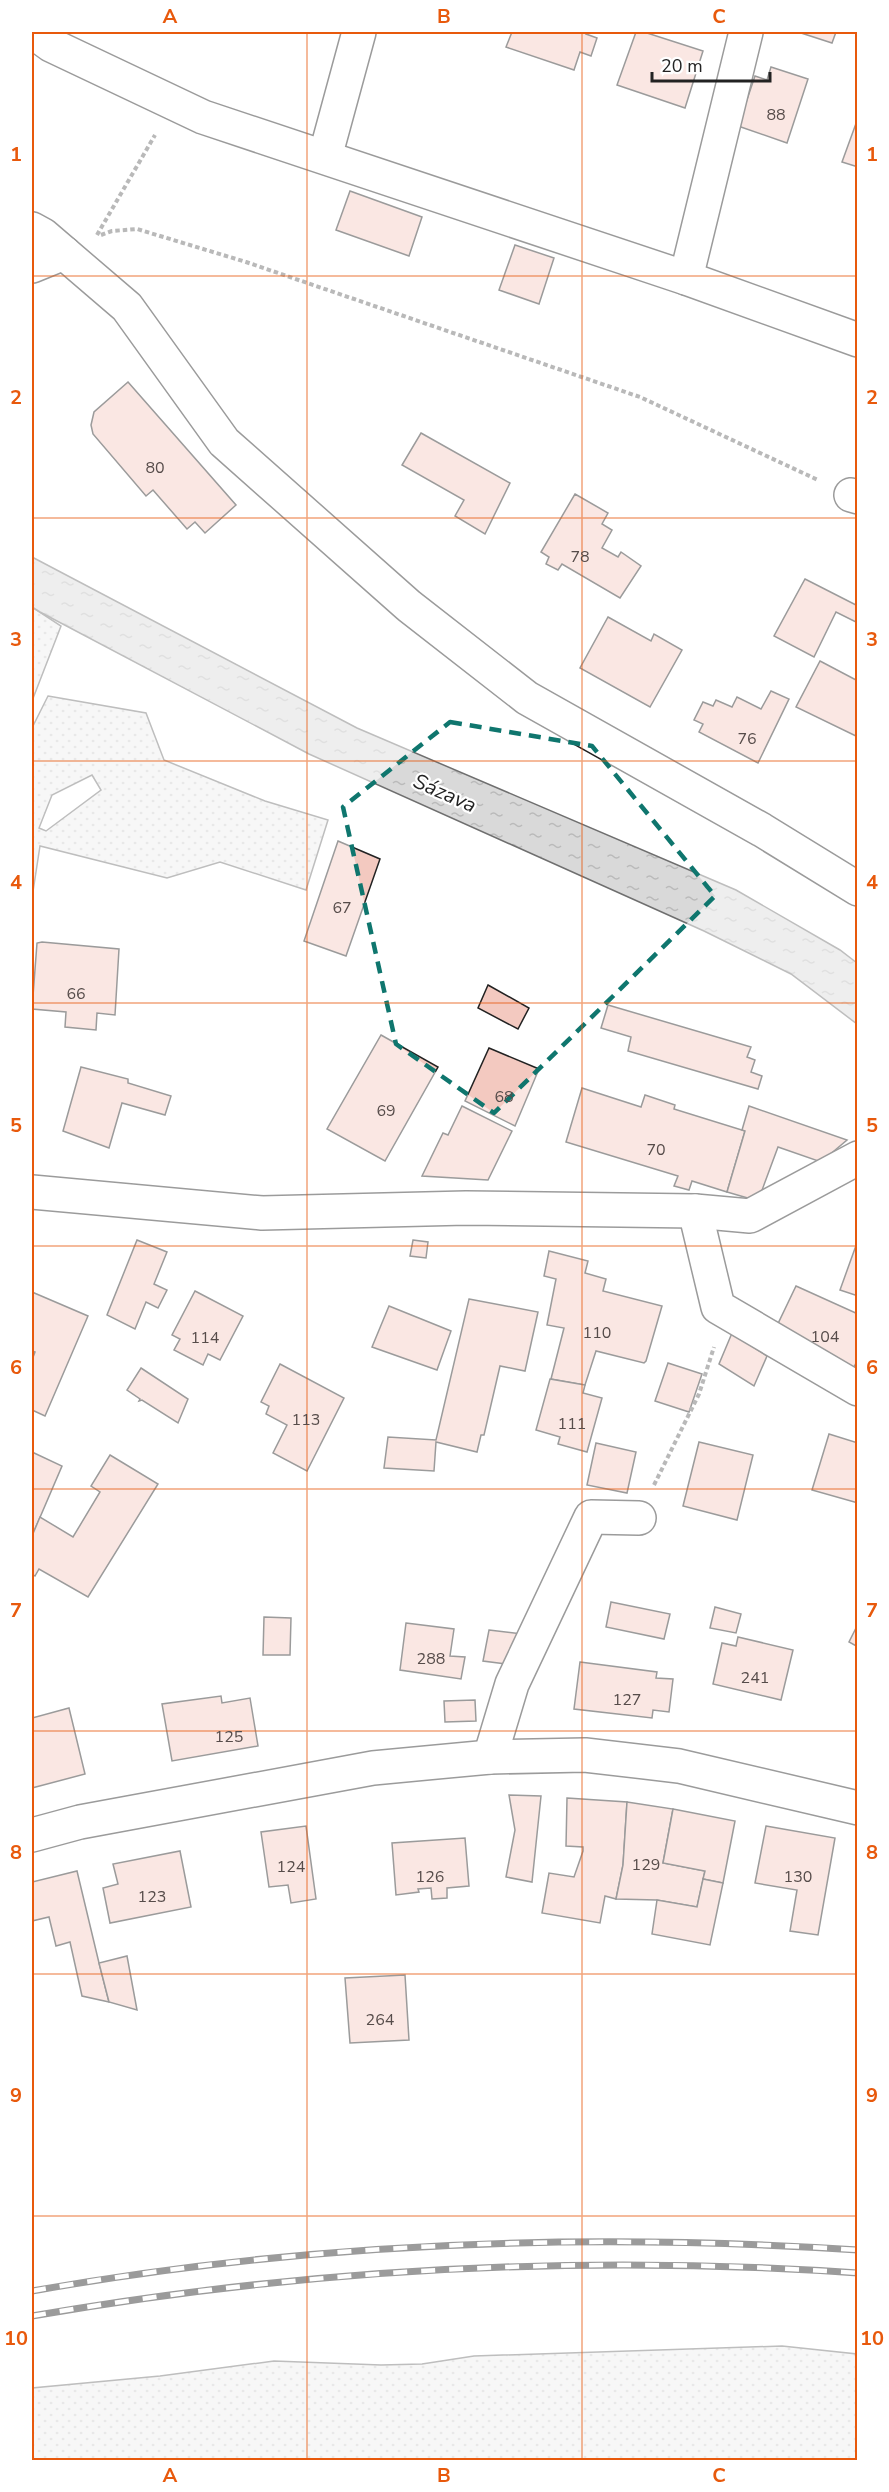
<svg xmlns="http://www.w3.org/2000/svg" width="889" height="2492" viewBox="0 0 889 2492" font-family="'Nunito Sans',sans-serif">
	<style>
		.grass { fill: url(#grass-dots); stroke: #6f6f6f; stroke-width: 1.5; fill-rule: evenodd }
		.water { fill: url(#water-ripples); stroke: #6f6f6f; stroke-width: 1.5 }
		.building { fill: #f3c9c0; stroke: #222; stroke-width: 1.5 }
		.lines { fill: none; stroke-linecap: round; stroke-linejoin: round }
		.minor-casing { stroke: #222; stroke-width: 36 }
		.path { stroke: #646464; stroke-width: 4; stroke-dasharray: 4.5 3; stroke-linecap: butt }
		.minor { stroke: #fff; stroke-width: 33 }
		.rail-casing { stroke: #222; stroke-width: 7 }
		.rail { stroke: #fff; stroke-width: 4.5; stroke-dasharray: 14; stroke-linecap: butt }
		.marked { fill: none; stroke: #0f766e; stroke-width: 4.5; stroke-dasharray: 12 8; stroke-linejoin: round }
		.grid { fill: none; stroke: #e8590c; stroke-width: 1.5; stroke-opacity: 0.55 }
		.labels { text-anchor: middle; stroke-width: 4.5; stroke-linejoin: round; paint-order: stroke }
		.number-label { font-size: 16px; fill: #564c4a }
		.water-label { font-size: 21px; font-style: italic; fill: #222; stroke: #fff }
		.neatline { fill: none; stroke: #e8590c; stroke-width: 2 }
		.grid-label { font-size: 20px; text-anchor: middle; font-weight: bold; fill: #e8590c }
	</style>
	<defs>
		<pattern id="grass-dots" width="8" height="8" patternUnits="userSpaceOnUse" patternTransform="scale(1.5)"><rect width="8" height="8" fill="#eee"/><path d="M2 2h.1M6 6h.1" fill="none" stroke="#ccc" stroke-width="1.8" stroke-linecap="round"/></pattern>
		<pattern id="water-ripples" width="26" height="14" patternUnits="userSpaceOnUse" patternTransform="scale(1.5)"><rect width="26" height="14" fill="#d9d9d9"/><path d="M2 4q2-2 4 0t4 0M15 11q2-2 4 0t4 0" fill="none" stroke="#bababa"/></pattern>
	</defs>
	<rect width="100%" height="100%" fill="#fff"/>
	<!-- grass -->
	<g class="grass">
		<path d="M32 607 61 626 32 701Z"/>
		<path d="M48 696 146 713 164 760 265 801 328 820 306 890 220 862 167 878 40 846 32 898V728ZM92 775 101 790 46 831 39 828 52 795Z"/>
		<path d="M782 2346 857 2354V2460H32V2388L160 2376 274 2361 381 2365 422 2364 474 2356Z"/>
	</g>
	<!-- water -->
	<path class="water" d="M32 557 357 728 736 890 840 950 857 963V1024L791 974 704 931 309 754 40 612 32 607Z"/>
	<!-- building -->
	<g class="building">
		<path d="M512 32H587L586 34 597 38 591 56 580 52 574 70 506 47Z"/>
		<path d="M636 32H644L703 51 685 108 617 85Z"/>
		<path d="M798 32H836L832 43Z"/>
		<path d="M771 67 808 79 787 143 738 126 755 76 767 80Z"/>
		<path d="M858 118V167L842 162Z"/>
		<path d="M350 191 422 217 409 256 336 230Z"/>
		<path d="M515 245 554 258 539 304 499 290Z"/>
		<path d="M128 382 236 505 205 533 195 522 187 529 153 490 146 496 93 434 91 425 94 412Z"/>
		<path d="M421 433 510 483 485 534 455 516 464 500 402 465Z"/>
		<path d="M575 494 608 513 602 524 612 530 602 548 618 557 621 552 641 566 620 598 562 564 558 570 546 564 549 557 541 552Z"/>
		<path d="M805 579 858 606V623L836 612 814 657 774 636Z"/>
		<path d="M608 617 651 641 654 634 682 650 650 707 580 668Z"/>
		<path d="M820 661 858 681V737L796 707Z"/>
		<path d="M771 691 789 699 758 763 699 732 703 724 694 720 703 702 713 706 716 700 732 707 737 697 761 709Z"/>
		<path d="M338 841 380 859 346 956 304 941Z"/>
		<path d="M42 942 119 949 115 1015 97 1013 96 1030 65 1027 66 1012 32 1009 37 943Z"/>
		<path d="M488 985 529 1008 518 1029 478 1008Z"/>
		<path d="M608 1005 751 1047 747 1057 755 1060 751 1072 762 1076 758 1089 628 1051 631 1037 601 1028Z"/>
		<path d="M381 1035 438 1067 385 1161 327 1129Z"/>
		<path d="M489 1048 539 1069 515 1126 465 1101Z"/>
		<path d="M81 1067 128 1079V1083L171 1096 165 1115 122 1103 109 1148 63 1131Z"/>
		<path d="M582 1088 641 1107 645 1095 675 1105 674 1109 745 1131 727 1192 692 1181 689 1190 674 1186 678 1176 566 1142Z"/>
		<path d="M462 1106 512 1131 488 1180 422 1176 443 1133 448 1135Z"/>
		<path d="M749 1106 847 1140 821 1162 778 1147 758 1201 727 1192 745 1131 742 1130Z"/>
		<path d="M137 1240 167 1252 154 1284 167 1290 158 1308 146 1302 135 1329 107 1315Z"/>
		<path d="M413 1240 428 1242 426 1258 410 1256Z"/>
		<path d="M858 1240V1296L840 1290Z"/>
		<path d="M549 1251 588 1261 585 1273 606 1279 603 1291 662 1306 646 1361 644 1363 596 1351 585 1385 551 1379 564 1328 547 1325 556 1279 544 1276Z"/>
		<path d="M796 1286 858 1314V1359L853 1369 774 1332Z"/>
		<path d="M195 1291 243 1316 220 1360 208 1354 203 1365 174 1350 180 1339 172 1335Z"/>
		<path d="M32 1292 88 1316 45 1416 32 1410V1360L35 1352 32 1351Z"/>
		<path d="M469 1299 538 1312 525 1371 500 1366 484 1435H481L477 1452 436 1442 434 1471 384 1468 388 1437 436 1440Z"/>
		<path d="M389 1306 451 1331 437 1370 372 1347Z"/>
		<path d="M732 1333 767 1356 754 1386 719 1364Z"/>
		<path d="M668 1363 702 1374 689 1412 655 1401Z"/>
		<path d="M280 1364 344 1398 307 1471 273 1453 287 1425 266 1414 269 1406 261 1402Z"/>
		<path d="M141 1368 188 1399 178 1423 142 1400 139 1401 140 1399 127 1390Z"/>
		<path d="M550 1379 585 1385 583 1393 602 1398 587 1452 558 1444 560 1437 536 1430Z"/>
		<path d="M829 1434 858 1443V1503L812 1490Z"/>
		<path d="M699 1442 753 1455 737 1520 683 1506Z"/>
		<path d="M596 1443 636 1452 627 1493 587 1485Z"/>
		<path d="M32 1452 62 1466 32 1536Z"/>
		<path d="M110 1455 158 1484 88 1597 39 1569 35 1576 32 1574V1536L40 1517 73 1537 100 1492 91 1486Z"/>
		<path d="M611 1602 670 1614 664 1639 606 1627Z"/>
		<path d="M715 1607 741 1614 736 1633 710 1628Z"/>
		<path d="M264 1617 291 1618 290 1655H263Z"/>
		<path d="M406 1623 454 1629 450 1656 465 1657 461 1679 400 1670Z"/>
		<path d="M858 1624V1647L849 1642Z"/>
		<path d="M489 1630 531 1635 513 1665 483 1661Z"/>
		<path d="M738 1637 793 1650 781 1700 713 1684 722 1643 736 1646Z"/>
		<path d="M580 1662 657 1672 656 1678 673 1679 669 1712 653 1710 652 1718 574 1709Z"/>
		<path d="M221 1696 222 1703 250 1698 258 1746 172 1761 162 1704Z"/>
		<path d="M475 1700 476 1721 445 1722 444 1701Z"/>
		<path d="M69 1708 85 1774 32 1788V1718Z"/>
		<path d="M509 1795 541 1796 532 1882 506 1877 515 1830Z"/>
		<path d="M567 1798 627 1802 623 1865 616 1899 605 1896 600 1923 542 1913 549 1873 574 1877 583 1851V1847L566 1846Z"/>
		<path d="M627 1802 673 1809 663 1863 705 1871 697 1907 657 1900 616 1899 623 1865Z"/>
		<path d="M673 1809 735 1821 723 1883 703 1879 705 1871 663 1863Z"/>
		<path d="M306 1826 316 1899 291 1903 288 1885 269 1887 261 1832Z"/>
		<path d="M766 1826 835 1838 818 1935 790 1931 797 1890 755 1883Z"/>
		<path d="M465 1838 469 1886 447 1888V1898L432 1899 431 1888 418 1889 419 1892 396 1895 392 1843Z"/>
		<path d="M180 1851 191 1907 110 1923 103 1888 118 1884 113 1864Z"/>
		<path d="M77 1871 99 1963 109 2002 82 1996 70 1942 56 1946 49 1917 32 1921V1882Z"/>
		<path d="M703 1879 723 1883 710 1945 652 1934 657 1900 697 1907Z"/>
		<path d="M127 1956 137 2010 109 2002 99 1963Z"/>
		<path d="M405 1975 409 2040 350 2043 345 1978Z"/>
	</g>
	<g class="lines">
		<defs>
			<g id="minor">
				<path d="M33 32 51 45 203 117 686 278 858 340"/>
				<path d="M325 157 359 32"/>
				<path d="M32 229 43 235 127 307 224 442 409 606 527 698 762 830 858 889"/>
				<path d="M32 266 64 253"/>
				<path d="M686 278 746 32"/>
				<path d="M851 495 858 497"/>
				<path d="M32 1192 262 1213 466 1208 695 1211 750 1216 858 1158"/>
				<path d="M695 1211 718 1307 858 1389"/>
				<path d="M490 1757 512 1684 591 1517 639 1518"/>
				<path d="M32 1835 80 1822 373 1768 490 1757 585 1755 679 1766 858 1808"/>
			</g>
		</defs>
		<!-- minor casing -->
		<use href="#minor" class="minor-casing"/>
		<!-- path -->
		<g class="path">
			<path d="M97 235 155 135"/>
			<path d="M101 235 112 231 137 229 246 262 640 397 818 480"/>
			<path d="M654 1485 699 1394 714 1347"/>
		</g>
		<!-- minor -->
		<use href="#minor" class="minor"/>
		<defs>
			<g id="rail">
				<path d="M32 2291C303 2243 582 2232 858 2250"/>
				<path d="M32 2316C304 2269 581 2254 858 2273"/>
			</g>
		</defs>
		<!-- rail casing -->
		<use href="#rail" class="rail-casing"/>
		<!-- rail -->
		<use href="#rail" class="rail"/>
	</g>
	<!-- marked area -->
	<path d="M0 0H889V2492H0ZM450 722 592 746 715 896 494 1113 396 1044 343 807Z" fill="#fff" fill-opacity=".55" fill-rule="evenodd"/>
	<path class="marked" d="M450 722 592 746 715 896 494 1113 396 1044 343 807Z"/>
	<!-- grid -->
	<path class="grid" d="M307 32V2460M582 32V2460M32 276H858M32 518H858M32 761H858M32 1003H858M32 1246H858M32 1489H858M32 1731H858M32 1974H858M32 2216H858"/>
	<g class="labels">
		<!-- number labels -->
		<g class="number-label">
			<text x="776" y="120">88</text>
			<text x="155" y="473">80</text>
			<text x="580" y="562">78</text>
			<text x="747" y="744">76</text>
			<text x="342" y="913">67</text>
			<text x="76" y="999">66</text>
			<text x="504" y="1102">68</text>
			<text x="386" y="1116">69</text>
			<text x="656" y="1155">70</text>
			<text x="597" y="1338">110</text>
			<text x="825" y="1342">104</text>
			<text x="205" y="1343">114</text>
			<text x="306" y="1425">113</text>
			<text x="572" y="1429">111</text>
			<text x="431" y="1664">288</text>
			<text x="755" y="1683">241</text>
			<text x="627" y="1705">127</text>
			<text x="229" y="1742">125</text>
			<text x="646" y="1870">129</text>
			<text x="291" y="1872">124</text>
			<text x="430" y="1882">126</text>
			<text x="798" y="1882">130</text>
			<text x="152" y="1902">123</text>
			<text x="380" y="2025">264</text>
		</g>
		<!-- water labels -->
		<g class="water-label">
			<text transform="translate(445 793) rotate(24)" y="7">Sázava</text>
		</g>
	</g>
	<!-- border -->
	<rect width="889" height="2492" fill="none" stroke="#ffffff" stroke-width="66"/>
	<!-- scale -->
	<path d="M652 72v9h118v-9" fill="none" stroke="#222222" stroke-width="3"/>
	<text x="661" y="72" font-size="18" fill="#222222" stroke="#ffffff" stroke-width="4.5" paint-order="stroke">20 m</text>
	<rect x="33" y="33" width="823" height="2426" class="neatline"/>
	<g class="grid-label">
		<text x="170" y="23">A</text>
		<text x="444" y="23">B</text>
		<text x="719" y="23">C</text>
		<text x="16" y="161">1</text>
		<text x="872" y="161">1</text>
		<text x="16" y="404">2</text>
		<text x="872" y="404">2</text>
		<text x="16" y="646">3</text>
		<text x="872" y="646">3</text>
		<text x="16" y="889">4</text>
		<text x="872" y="889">4</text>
		<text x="16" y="1132">5</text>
		<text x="872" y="1132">5</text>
		<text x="16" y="1374">6</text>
		<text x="872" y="1374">6</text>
		<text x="16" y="1617">7</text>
		<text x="872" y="1617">7</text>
		<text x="16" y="1859">8</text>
		<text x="872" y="1859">8</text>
		<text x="16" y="2102">9</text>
		<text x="872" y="2102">9</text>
		<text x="16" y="2345">10</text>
		<text x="872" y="2345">10</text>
		<text x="170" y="2482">A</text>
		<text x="444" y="2482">B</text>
		<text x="719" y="2482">C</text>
	</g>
</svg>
